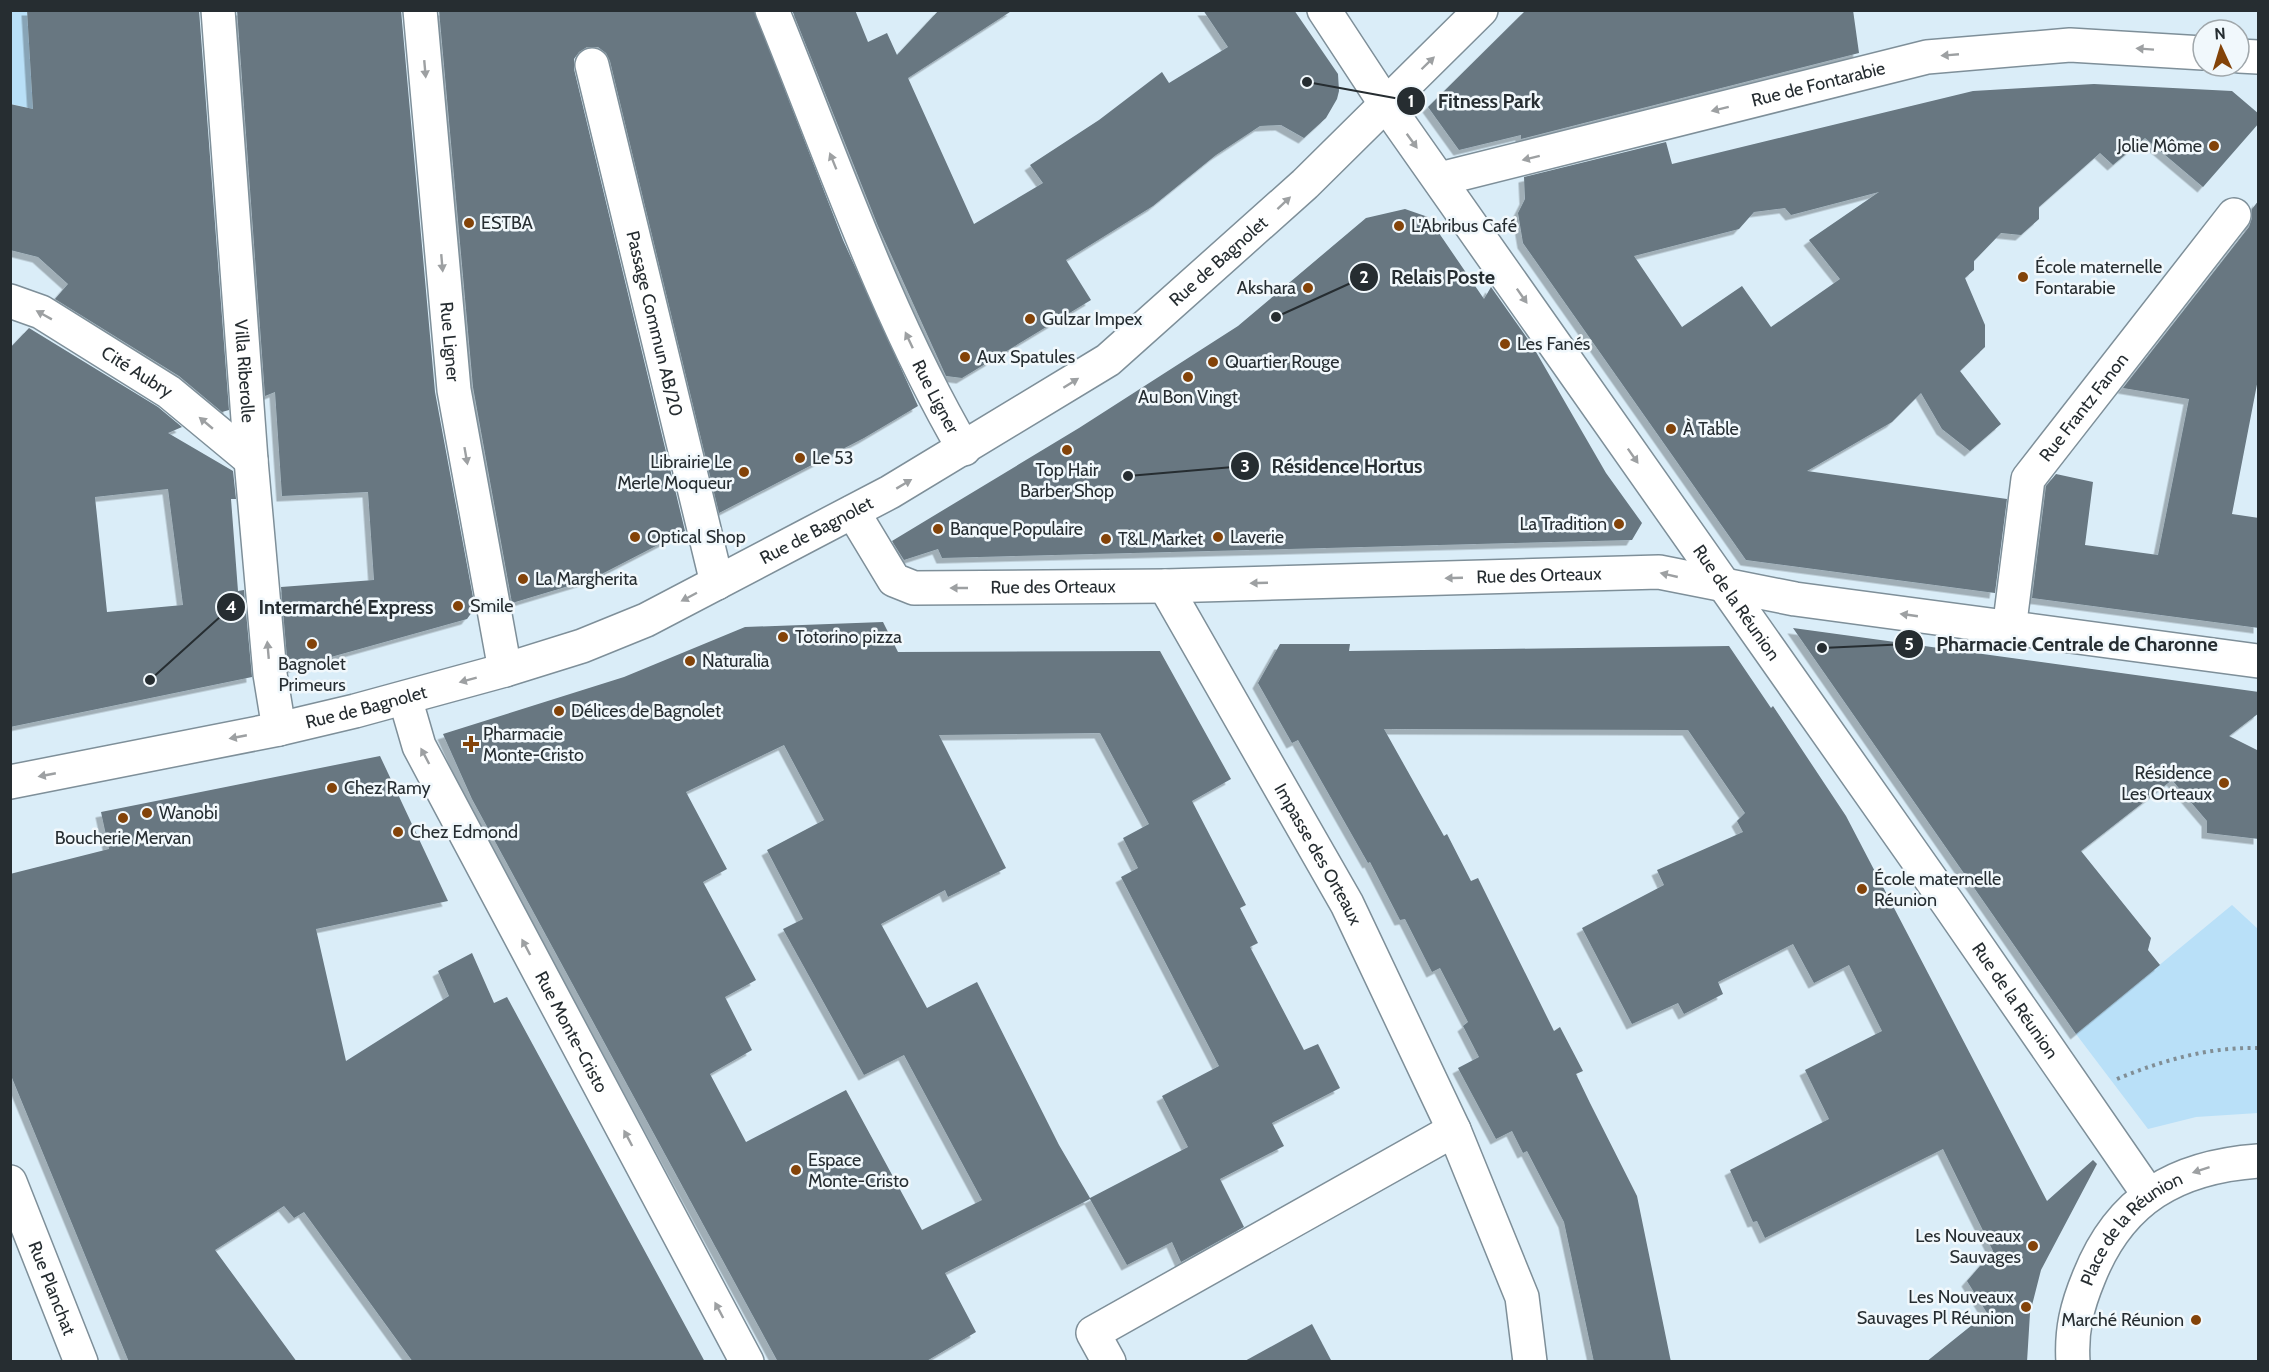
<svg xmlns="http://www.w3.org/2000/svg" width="2269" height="1372" viewBox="0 0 2269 1372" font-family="Cabin,sans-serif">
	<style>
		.green { fill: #b9e0f8 }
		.building { fill: #677781; fill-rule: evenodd; filter: url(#shadow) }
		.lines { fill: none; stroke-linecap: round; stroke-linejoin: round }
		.minor-casing { stroke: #7e8f99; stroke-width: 36 }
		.path { stroke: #818e95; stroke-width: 4; stroke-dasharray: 3 4.5; stroke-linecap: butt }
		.minor { stroke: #fff; stroke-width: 33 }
		.oneway { fill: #9da0a2 }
		.poi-dot { fill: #834309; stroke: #f1f8fc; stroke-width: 2 }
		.labels { text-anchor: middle; stroke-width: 5; stroke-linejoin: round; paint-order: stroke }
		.street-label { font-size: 18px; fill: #262d31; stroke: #f1f8fc }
		.poi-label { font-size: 18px; fill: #262d31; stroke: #f1f8fc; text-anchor: start }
		.leader { fill: none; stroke: #262d31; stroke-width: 2 }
		.callout-dot { fill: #262d31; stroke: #f1f8fc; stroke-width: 2 }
		.mark-label { font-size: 18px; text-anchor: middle; font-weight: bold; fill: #fff }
		.callout-label { font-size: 20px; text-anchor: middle; font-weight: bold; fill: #262d31; stroke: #f1f8fc; stroke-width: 5; stroke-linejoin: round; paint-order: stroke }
	</style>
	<defs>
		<filter id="shadow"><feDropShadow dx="-5.5" dy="5.5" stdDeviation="0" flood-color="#0004"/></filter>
	</defs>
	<rect width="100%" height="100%" fill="#daedf8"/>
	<!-- green -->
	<g class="green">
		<path d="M11 11H27L33 109 11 104Z"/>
		<path d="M2232 905 2258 929V1113L2196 1117 2148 1129 2076 1034Z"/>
	</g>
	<!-- building -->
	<g class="building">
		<path d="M27 10H199L229 410 222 412 179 376 55 299 68 284 38 257 10 250V104L33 109Z"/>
		<path d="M237 10H401L435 392 475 608 467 619 288 669 281 587 374 580 368 492 282 496 275 392 265 396Z"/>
		<path d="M439 10H754L843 240 918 406 864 438 719 513 610 61 606 53 598 47H587L579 52 574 59V69L685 531 592 579 512 603 473 387Z"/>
		<path d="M792 10H855L868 42 887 33 897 55 939 10H1013L908 78 974 224 1043 183 1030 165 1099 120 1162 72 1169 83 1228 47 1203 10H1294L1338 74 1339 91 1337 99 1326 118 1304 138 1281 125 1260 126 1216 155 1153 206 1066 260 1091 300 962 378 946 376 878 226Z"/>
		<path d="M1526 10H1853L1859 53 1521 139V135L1459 150 1428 107Z"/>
		<path d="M2094 84 2232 91 2259 114V123L2203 187 2145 138 2113 165 2100 153 2039 207V219L2021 235 2001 233 1974 261V270L1965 278 1985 325V347L1960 371 2001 424 1970 451 1942 429 1921 393 1892 422 1807 471 2007 499 1995 593 1746 560 1523 243 1518 213 1525 199 1524 177 1666 142 1672 164 1973 91ZM1879 192 1809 240 1840 279 1771 327 1742 286 1682 327 1634 256 1739 229 1754 212 1785 208 1791 215Z"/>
		<path d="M2259 200V374L2232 514 2259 518V628L2032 598 2046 486 2056 474 2093 482 2085 545 2158 555 2189 399 2123 388 2249 227 2252 218V209Z"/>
		<path d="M1405 209 1428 217 1484 299 1491 287 1532 345 1606 473 1642 523 1632 540 979 557 942 558 938 549 904 560 892 541 1079 428 1238 326 1366 218Z"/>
		<path d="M29 328 158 407 182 427 168 433 233 471 236 499H231L238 591 244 590 252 677 10 727V348ZM168 489 183 605 107 612 95 497Z"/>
		<path d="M883 622 898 652 1160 651 1231 779 1192 801 1246 905 1240 908 1258 943 1250 947 1304 1050 1318 1044 1340 1088 1272 1123 1284 1146 1220 1179 1244 1227 1181 1262 1172 1242 1127 1265 1090 1199 945 1273 976 1332 925 1362H778L472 799 443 734 624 677 745 627ZM1100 733 1149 824 1123 838 1138 868 1121 877 1219 1066 1162 1096 1188 1147 1090 1198 1059 1145 977 982 927 1008 881 924 945 890 948 897 1006 868 939 735ZM784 745 824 820 767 850 803 919 783 929 864 1075 904 1055 982 1200 922 1230 846 1090 746 1142 710 1074 752 1050 725 997 756 980 703 882 727 869 686 792Z"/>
		<path d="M1793 628 2259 692V713L2229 736 2259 751V839L2207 833V821L2172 780 2081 851 2151 938 2148 950 2160 965 2076 1034Z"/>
		<path d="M1280 644H1350L1349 651 1729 646 1771 708 1773 706 1846 816 2047 1201 2093 1160 2097 1164 2041 1270 2030 1313 2027 1362H1926L1987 1313 1967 1281 1993 1251 1943 1149 1765 1238 1757 1221 1753 1222 1730 1170 1829 1119 1805 1070 1882 1031 1849 965 1814 983 1793 944 1718 982 1723 994 1684 1014 1678 1003 1632 1024 1582 928 1664 885 1657 870 1743 832 1737 821 1745 813 1688 730 1384 729 1444 836 1447 834 1471 881 1478 878 1554 1031 1560 1027 1583 1071 1576 1074 1590 1103 1637 1196 1671 1362H1594L1564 1222 1527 1151 1523 1153 1512 1131 1496 1139 1458 1068 1479 1057 1463 1026 1468 1022 1440 968 1432 972 1405 919 1400 920 1370 862 1368 863 1298 740 1292 743 1258 683Z"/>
		<path d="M380 756 448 901 316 929 346 1061 449 996 438 971 472 953 494 1003 507 997 705 1362H413L304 1212 294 1218 284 1206 215 1250 297 1362H129L10 1073V874L109 849 101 812Z"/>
		<path d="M1312 1324 1332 1362H1243Z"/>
	</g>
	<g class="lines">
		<defs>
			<g id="minor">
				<path id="s1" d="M218 10 251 460 270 674 279 729"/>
				<path id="s2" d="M420 10 454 390 505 670"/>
				<path id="s3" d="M772 10C832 157 884 312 964 449"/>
				<path id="s4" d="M1324 10 1385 103 1949 905 2149 1195"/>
				<path d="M2239 56 2258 57"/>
				<path id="s5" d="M592 65 717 583"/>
				<path id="s6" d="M1440 179 1927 57 2070 45 2203 53"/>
				<path id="s7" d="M10 301 41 312 169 392 251 460"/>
				<path id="s8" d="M853 512 894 580 914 588 1165 586 1659 572 1795 599 2258 661"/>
				<path id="s9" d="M1165 586 1347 904 1454 1130 1522 1297 1530 1362"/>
				<path id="s10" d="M2009 630 2028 479 2234 215"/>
				<path id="s11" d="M405 698 419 746 747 1362"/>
				<path id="s12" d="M10 782 279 729 355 711 505 670 582 646 646 620 806 536 890 492 1108 360 1305 184 1481 10"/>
				<path id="s13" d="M10 1182 81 1362"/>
				<path d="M1109 1362 1093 1333 1454 1130"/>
				<path id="s14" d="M2073 1362C2071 1330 2077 1306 2089 1277 2120 1199 2176 1167 2258 1161"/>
			</g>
		</defs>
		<!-- minor casing -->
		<use href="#minor" class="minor-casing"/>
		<!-- path -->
		<path class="path" d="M2117 1079C2163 1060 2209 1047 2258 1048"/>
		<!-- minor -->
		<use href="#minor" class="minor"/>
	</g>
	<!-- one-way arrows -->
	<defs><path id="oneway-solid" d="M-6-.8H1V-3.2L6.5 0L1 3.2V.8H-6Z" transform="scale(1.5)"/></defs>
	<g class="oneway">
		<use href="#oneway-solid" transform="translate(2145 49) rotate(-176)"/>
		<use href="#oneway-solid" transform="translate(1950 55) rotate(175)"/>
		<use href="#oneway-solid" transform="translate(1428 63) rotate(-44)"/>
		<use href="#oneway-solid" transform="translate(425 69) rotate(85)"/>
		<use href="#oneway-solid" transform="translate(1720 109) rotate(166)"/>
		<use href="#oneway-solid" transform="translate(1412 141) rotate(54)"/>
		<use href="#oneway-solid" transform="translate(1531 158) rotate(166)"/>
		<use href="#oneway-solid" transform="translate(833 161) rotate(-112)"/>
		<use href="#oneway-solid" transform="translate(1284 203) rotate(-43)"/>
		<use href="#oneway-solid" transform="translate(442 263) rotate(85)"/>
		<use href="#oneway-solid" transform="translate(1522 296) rotate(55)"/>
		<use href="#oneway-solid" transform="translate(44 315) rotate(-151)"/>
		<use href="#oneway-solid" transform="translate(909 340) rotate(-115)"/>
		<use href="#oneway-solid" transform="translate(1071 383) rotate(-32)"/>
		<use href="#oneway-solid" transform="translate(206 423) rotate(-140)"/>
		<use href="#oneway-solid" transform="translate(466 456) rotate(80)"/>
		<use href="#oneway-solid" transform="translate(1633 456) rotate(55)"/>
		<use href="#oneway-solid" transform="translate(904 484) rotate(-31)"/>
		<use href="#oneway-solid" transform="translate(1669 575) rotate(-167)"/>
		<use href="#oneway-solid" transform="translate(1454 578) rotate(178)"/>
		<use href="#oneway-solid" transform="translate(1259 583) rotate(178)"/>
		<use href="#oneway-solid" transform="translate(959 588) rotate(180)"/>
		<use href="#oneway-solid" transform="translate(689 597) rotate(152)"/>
		<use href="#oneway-solid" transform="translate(1909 615) rotate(-172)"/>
		<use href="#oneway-solid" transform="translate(268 650) rotate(-95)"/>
		<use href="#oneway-solid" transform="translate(468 680) rotate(165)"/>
		<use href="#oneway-solid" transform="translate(238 737) rotate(169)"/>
		<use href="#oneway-solid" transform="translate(425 756) rotate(-118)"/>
		<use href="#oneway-solid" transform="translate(47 775) rotate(169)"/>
		<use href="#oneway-solid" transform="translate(526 947) rotate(-118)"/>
		<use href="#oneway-solid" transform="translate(628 1138) rotate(-118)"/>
		<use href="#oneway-solid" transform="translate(2201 1170) rotate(162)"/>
		<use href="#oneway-solid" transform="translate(719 1310) rotate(-118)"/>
	</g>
	<!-- markers -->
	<g class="poi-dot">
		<circle cx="2214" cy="146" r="6"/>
		<circle cx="469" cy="223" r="6"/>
		<circle cx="1399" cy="226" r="6"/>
		<circle cx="2023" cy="277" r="6"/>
		<circle cx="1308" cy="288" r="6"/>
		<circle cx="1030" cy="319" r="6"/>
		<circle cx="1505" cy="344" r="6"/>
		<circle cx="965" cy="357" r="6"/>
		<circle cx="1213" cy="362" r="6"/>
		<circle cx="1188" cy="377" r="6"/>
		<circle cx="1671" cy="429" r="6"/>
		<circle cx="1067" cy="450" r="6"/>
		<circle cx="800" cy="458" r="6"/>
		<circle cx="744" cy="472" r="6"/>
		<circle cx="1619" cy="524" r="6"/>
		<circle cx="938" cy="529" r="6"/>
		<circle cx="635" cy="537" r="6"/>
		<circle cx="1218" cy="537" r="6"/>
		<circle cx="1106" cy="539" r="6"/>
		<circle cx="523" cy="579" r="6"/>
		<circle cx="458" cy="606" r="6"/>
		<circle cx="783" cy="637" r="6"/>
		<circle cx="312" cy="644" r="6"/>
		<circle cx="690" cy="661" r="6"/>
		<circle cx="559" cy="711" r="6"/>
		<path d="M468 735h6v6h6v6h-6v6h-6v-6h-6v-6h6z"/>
		<circle cx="2224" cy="783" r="6"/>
		<circle cx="332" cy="788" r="6"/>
		<circle cx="147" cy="813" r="6"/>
		<circle cx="123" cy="818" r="6"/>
		<circle cx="398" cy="832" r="6"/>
		<circle cx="1862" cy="889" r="6"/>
		<circle cx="796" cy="1170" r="6"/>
		<circle cx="2033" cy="1246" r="6"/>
		<circle cx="2026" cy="1307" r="6"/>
		<circle cx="2196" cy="1320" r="6"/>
	</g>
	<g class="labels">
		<!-- street labels -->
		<g class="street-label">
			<text dy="6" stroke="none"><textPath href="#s6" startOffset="390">Rue de Fontarabie</textPath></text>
			<text dy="6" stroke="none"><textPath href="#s12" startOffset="1336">Rue de Bagnolet</textPath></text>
			<text dy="6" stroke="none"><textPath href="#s5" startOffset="266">Passage Commun AB/20</textPath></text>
			<text dy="6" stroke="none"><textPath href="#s2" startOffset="333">Rue Ligner</textPath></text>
			<text dy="6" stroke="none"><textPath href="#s1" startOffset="362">Villa Riberolle</textPath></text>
			<text dy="6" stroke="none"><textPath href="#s7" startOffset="146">Cité Aubry</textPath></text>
			<text dy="6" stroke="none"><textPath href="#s3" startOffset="420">Rue Ligner</textPath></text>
			<text dy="6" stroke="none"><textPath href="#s10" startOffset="243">Rue Frantz Fanon</textPath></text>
			<text dy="6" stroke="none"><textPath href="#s12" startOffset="850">Rue de Bagnolet</textPath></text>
			<text dy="6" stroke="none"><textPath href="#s8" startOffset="726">Rue des Orteaux</textPath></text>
			<text dy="6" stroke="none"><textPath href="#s8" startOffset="240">Rue des Orteaux</textPath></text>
			<text dy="6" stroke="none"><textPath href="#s4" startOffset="722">Rue de la Réunion</textPath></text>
			<text dy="6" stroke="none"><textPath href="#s12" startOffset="364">Rue de Bagnolet</textPath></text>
			<text dy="6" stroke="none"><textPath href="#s9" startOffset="309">Impasse des Orteaux</textPath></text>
			<text dy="6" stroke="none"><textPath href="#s4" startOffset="1208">Rue de la Réunion</textPath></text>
			<text dy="6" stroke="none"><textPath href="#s11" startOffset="374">Rue Monte-Cristo</textPath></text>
			<text dy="6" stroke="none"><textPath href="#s14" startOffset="153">Place de la Réunion</textPath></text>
			<text dy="6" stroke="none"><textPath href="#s13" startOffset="114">Rue Planchat</textPath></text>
		</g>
		<!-- poi labels -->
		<g class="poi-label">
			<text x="2202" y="152" text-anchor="end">Jolie Môme</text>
			<text x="481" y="229">ESTBA</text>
			<text x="1411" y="232">L'Abribus Café</text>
			<text x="2035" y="273">École maternelle<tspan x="2035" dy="21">Fontarabie</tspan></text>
			<text x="1296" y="294" text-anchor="end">Akshara</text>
			<text x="1042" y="325">Gulzar Impex</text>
			<text x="1517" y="350">Les Fanés</text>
			<text x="977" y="363">Aux Spatules</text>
			<text x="1225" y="368">Quartier Rouge</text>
			<text x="1188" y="403" text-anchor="middle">Au Bon Vingt</text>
			<text x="1683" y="435">À Table</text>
			<text x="812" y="464">Le 53</text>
			<text x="732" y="468" text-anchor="end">Librairie Le<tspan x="732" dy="21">Merle Moqueur</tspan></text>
			<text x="1067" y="476" text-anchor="middle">Top Hair<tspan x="1067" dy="21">Barber Shop</tspan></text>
			<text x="1607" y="530" text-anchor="end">La Tradition</text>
			<text x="950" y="535">Banque Populaire</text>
			<text x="647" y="543">Optical Shop</text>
			<text x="1230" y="543">Laverie</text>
			<text x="1118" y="545">T&amp;L Market</text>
			<text x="535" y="585">La Margherita</text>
			<text x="470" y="612">Smile</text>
			<text x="795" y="643">Totorino pizza</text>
			<text x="702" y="667">Naturalia</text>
			<text x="312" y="670" text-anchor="middle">Bagnolet<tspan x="312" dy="21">Primeurs</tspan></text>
			<text x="571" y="717">Délices de Bagnolet</text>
			<text x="483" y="740">Pharmacie<tspan x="483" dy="21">Monte-Cristo</tspan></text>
			<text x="2212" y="779" text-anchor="end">Résidence<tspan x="2212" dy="21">Les Orteaux</tspan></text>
			<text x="344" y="794">Chez Ramy</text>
			<text x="159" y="819">Wanobi</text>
			<text x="410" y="838">Chez Edmond</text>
			<text x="123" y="844" text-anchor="middle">Boucherie Mervan</text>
			<text x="1874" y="885">École maternelle<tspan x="1874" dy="21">Réunion</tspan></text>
			<text x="808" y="1166">Espace<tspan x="808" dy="21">Monte-Cristo</tspan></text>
			<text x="2021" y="1242" text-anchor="end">Les Nouveaux<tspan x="2021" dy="21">Sauvages</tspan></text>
			<text x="2014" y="1303" text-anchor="end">Les Nouveaux<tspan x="2014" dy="21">Sauvages Pl Réunion</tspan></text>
			<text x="2184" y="1326" text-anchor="end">Marché Réunion</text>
		</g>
	</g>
	<!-- callouts -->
	<path class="leader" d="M1307 82L1411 101M1276 317L1364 277M1128 476L1245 466M150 680L231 607M1822 648L1909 644"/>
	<g class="callout-dot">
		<circle cx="1307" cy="82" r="6"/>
		<circle cx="1276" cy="317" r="6"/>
		<circle cx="1128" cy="476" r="6"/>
		<circle cx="150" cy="680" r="6"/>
		<circle cx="1822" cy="648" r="6"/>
		<circle cx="1411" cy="101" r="15"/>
		<circle cx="1364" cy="277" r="15"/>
		<circle cx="1245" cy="466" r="15"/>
		<circle cx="231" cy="607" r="15"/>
		<circle cx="1909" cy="644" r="15"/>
	</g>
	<g class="mark-label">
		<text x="1411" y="107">1</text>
		<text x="1364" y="283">2</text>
		<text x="1245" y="472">3</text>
		<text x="231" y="613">4</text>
		<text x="1909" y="650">5</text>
	</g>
	<g class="callout-label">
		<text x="1489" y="108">Fitness Park</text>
		<text x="1443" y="284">Relais Poste</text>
		<text x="1347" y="473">Résidence Hortus</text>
		<text x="346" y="614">Intermarché Express</text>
		<text x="2077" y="651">Pharmacie Centrale de Charonne</text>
	</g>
	<!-- border -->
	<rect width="2269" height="1372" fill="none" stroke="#262d31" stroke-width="24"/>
	<!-- north arrow -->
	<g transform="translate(2221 48) rotate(356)"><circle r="28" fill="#f1f8fc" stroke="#a0a7ab" stroke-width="1.5"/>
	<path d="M0-4.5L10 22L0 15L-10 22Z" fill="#834309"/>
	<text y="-9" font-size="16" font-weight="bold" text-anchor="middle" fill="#262d31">N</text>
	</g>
</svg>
